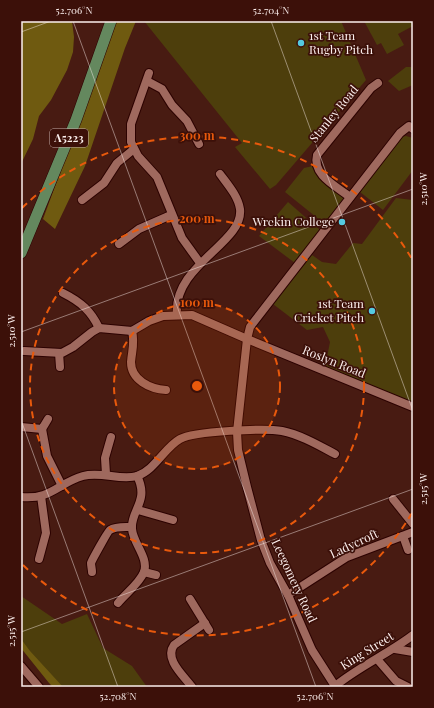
<svg xmlns="http://www.w3.org/2000/svg" width="434" height="708" viewBox="0 0 434 708" font-family="'Playfair Display',serif">
	<style>
		.green { fill: #4d3e0c }
		.forest { fill: #6f5a10 }
		.lines { fill: none; stroke-linecap: round; stroke-linejoin: round }
		.minor-casing { stroke: #2c0200; stroke-width: 10 }
		.major-casing { stroke: #2c0200; stroke-width: 12 }
		.minor { stroke: #9f695e; stroke-width: 8 }
		.major { stroke: #64885e; stroke-width: 11 }
		.ticks { fill: none; stroke: #fcefed; stroke-width: 1; stroke-opacity: 0.45 }
		.ring { fill: none; stroke: #e8590c; stroke-width: 2; stroke-dasharray: 7 5 }
		.poi-dot { fill: #55cae0; stroke: #3c1009; stroke-width: 1.5 }
		.labels { text-anchor: middle; stroke-width: 3.5; stroke-linejoin: round; paint-order: stroke }
		.shield { fill: #3c1009; stroke: #c2aca9; stroke-width: 1 }
		.shield-label { font-size: 11px; font-weight: bold; fill: #fcefed }
		.poi-label { font-size: 12px; fill: #fcefed; stroke: #3c1009; text-anchor: end }
		.street-label { font-size: 12px; fill: #fcefed; stroke: #3c1009 }
		.centre { fill: #e8590c; stroke: #3c1009; stroke-width: 2 }
		.ring-label { font-size: 12px; text-anchor: middle; font-weight: bold; fill: #e8590c; stroke: #3c1009; stroke-width: 3.5; stroke-linejoin: round; paint-order: stroke }
		.neatline { fill: none; stroke: #fcefed; stroke-width: 1.5 }
		.ticks-label { font-size: 10px; text-anchor: middle; fill: #fcefed }
	</style>
	<rect width="100%" height="100%" fill="#481b12"/>
	<!-- green -->
	<g class="green">
		<path d="M144 21H341L366 80 276 185 270 189 235 147 242 143Z"/>
		<path d="M364 21H413V26L398 34 404 45 387 54 381 43 377 45Z"/>
		<path d="M406 67H411L413 69V85L399 91 388 81Z"/>
		<path d="M406 136 413 138V170L383 210 360 192 402 137Z"/>
		<path d="M313 166 316 173 342 195 344 201 326 225 285 192 304 168Z"/>
		<path d="M396 198 413 200V403L325 367 330 342 323 327 307 330 273 304 312 255 322 262 336 264 353 243 362 244Z"/>
		<path d="M288 202 320 230 295 263 259 236Z"/>
		<path d="M21 596 62 624 87 614 103 648 132 666 147 687H53L21 648Z"/>
	</g>
	<!-- forest -->
	<g class="forest">
		<path d="M21 21H72L74 37 73 52 67 70 51 100 39 116 33 139 21 164Z"/>
		<path d="M116 21H136L125 48 85 166 55 229 43 219Z"/>
		<path d="M21 639 30 651 63 687H53L49 683 21 648Z"/>
	</g>
	<g class="lines">
		<defs>
			<g id="minor">
				<path d="M149 73 131 124V142L138 156 157 177 182 238 200 263"/>
				<path d="M147 81 162 89 172 105 187 121 199 144"/>
				<path d="M350 197C336 186 312 175 317 155L371 88 378 83"/>
				<path d="M82 200 104 183 117 163 134 149"/>
				<path d="M119 244 139 229 171 215"/>
				<path d="M63 293C81 302 91 311 99 328"/>
				<path d="M177 314C173 265 244 243 240 209 238 196 228 185 220 174"/>
				<path d="M132 331C135 343 132 350 131 362 131 380 150 389 166 390"/>
				<path d="M24 351 62 353 73 347 92 332 99 328 132 331 149 321 163 316 192 315 247 339 413 407"/>
				<path d="M59 353 60 367"/>
				<path d="M21 427 42 429 48 419"/>
				<path d="M42 429 47 456 62 486"/>
				<path d="M106 474 105 458 111 437"/>
				<path d="M21 497C51 500 58 483 83 476 101 471 121 481 137 476 155 470 164 448 180 439 194 431 265 428 282 431 301 435 318 445 335 454"/>
				<path d="M393 499 413 524"/>
				<path d="M138 510 173 520"/>
				<path d="M403 536 408 550"/>
				<path d="M39 559 46 533 41 496"/>
				<path d="M92 572C92 569 91 566 91 563 92 560 108 531 110 530 116 526 125 527 132 527"/>
				<path d="M144 572 156 575"/>
				<path d="M288 595 347 557 413 532"/>
				<path d="M190 599 209 630"/>
				<path d="M118 603C126 593 139 584 144 572 149 558 133 543 132 529 130 511 150 501 137 476"/>
				<path d="M395 649 413 652"/>
				<path d="M377 659 396 681 408 687"/>
				<path d="M21 666 39 687"/>
				<path d="M335 686 312 650 288 595 270 563 261 540 247 487 238 450 237 432 247 339 250 327 400 133 409 126 413 129"/>
				<path d="M192 687C183 675 164 659 174 645L205 623"/>
				<path d="M334 687C358 667 388 654 413 635"/>
			</g>
			<path id="major" d="M21 253 76 120 111 21"/>
		</defs>
		<!-- minor casing -->
		<use href="#minor" class="minor-casing"/>
		<!-- major casing -->
		<use href="#major" class="major-casing"/>
		<!-- minor -->
		<use href="#minor" class="minor"/>
		<!-- major -->
		<use href="#major" class="major"/>
	</g>
	<!-- ticks -->
	<path class="ticks" d="M73 21 316 687M271 21 413 411M21 32 51 21M21 332 413 189M21 420 118 687M21 632 413 489"/>
	<!-- distance rings -->
	<circle cx="197" cy="386" r="83" fill="#e8590c" fill-opacity=".12"/>
	<g class="ring">
		<circle cx="197" cy="386" r="83"/>
		<circle cx="197" cy="386" r="167"/>
		<path d="M412 513A250 250 0 0 1 22 564M22 208A250 250 0 0 1 412 259"/>
	</g>
	<!-- markers -->
	<g class="poi-dot">
		<circle cx="301" cy="43" r="4"/>
		<circle cx="342" cy="222" r="4"/>
		<circle cx="372" cy="311" r="4"/>
	</g>
	<g class="labels">
		<!-- shield labels -->
		<rect class="shield" x="50" y="129" width="38" height="18" rx="3"/>
		<g class="shield-label">
			<text x="69" y="142">A5223</text>
		</g>
		<!-- poi labels -->
		<g class="poi-label">
			<text x="309" y="40" text-anchor="start">1st Team<tspan x="309" dy="14">Rugby Pitch</tspan></text>
			<text x="334" y="226">Wrekin College</text>
			<text x="364" y="308">1st Team<tspan x="364" dy="14">Cricket Pitch</tspan></text>
		</g>
		<!-- street labels -->
		<g class="street-label">
			<text transform="translate(334 114) rotate(-51)" y="4">Stanley Road</text>
			<text transform="translate(334 362) rotate(22)" y="4">Roslyn Road</text>
			<text transform="translate(354 544) rotate(-25)" y="4">Ladycroft</text>
			<text transform="translate(294 581) rotate(65)" y="4">Leegomery Road</text>
			<text transform="translate(367 651) rotate(-32)" y="4">King Street</text>
		</g>
	</g>
	<circle cx="197" cy="386" r="6" class="centre"/>
	<g class="ring-label">
		<text x="197" y="140">300 m</text>
		<text x="197" y="223">200 m</text>
		<text x="197" y="307">100 m</text>
	</g>
	<!-- border -->
	<rect width="434" height="708" fill="none" stroke="#3c1009" stroke-width="44"/>
	<rect x="22" y="22" width="390" height="664" class="neatline"/>
	<g class="ticks-label">
		<text x="74" y="14">52.706°N</text>
		<text x="271" y="14">52.704°N</text>
		<text transform="translate(423 189) rotate(-90)" y="4">2.510°W</text>
		<text transform="translate(11 331) rotate(-90)" y="4">2.510°W</text>
		<text transform="translate(423 489) rotate(-90)" y="4">2.515°W</text>
		<text transform="translate(11 631) rotate(-90)" y="4">2.515°W</text>
		<text x="118" y="700">52.708°N</text>
		<text x="315" y="700">52.706°N</text>
	</g>
</svg>
